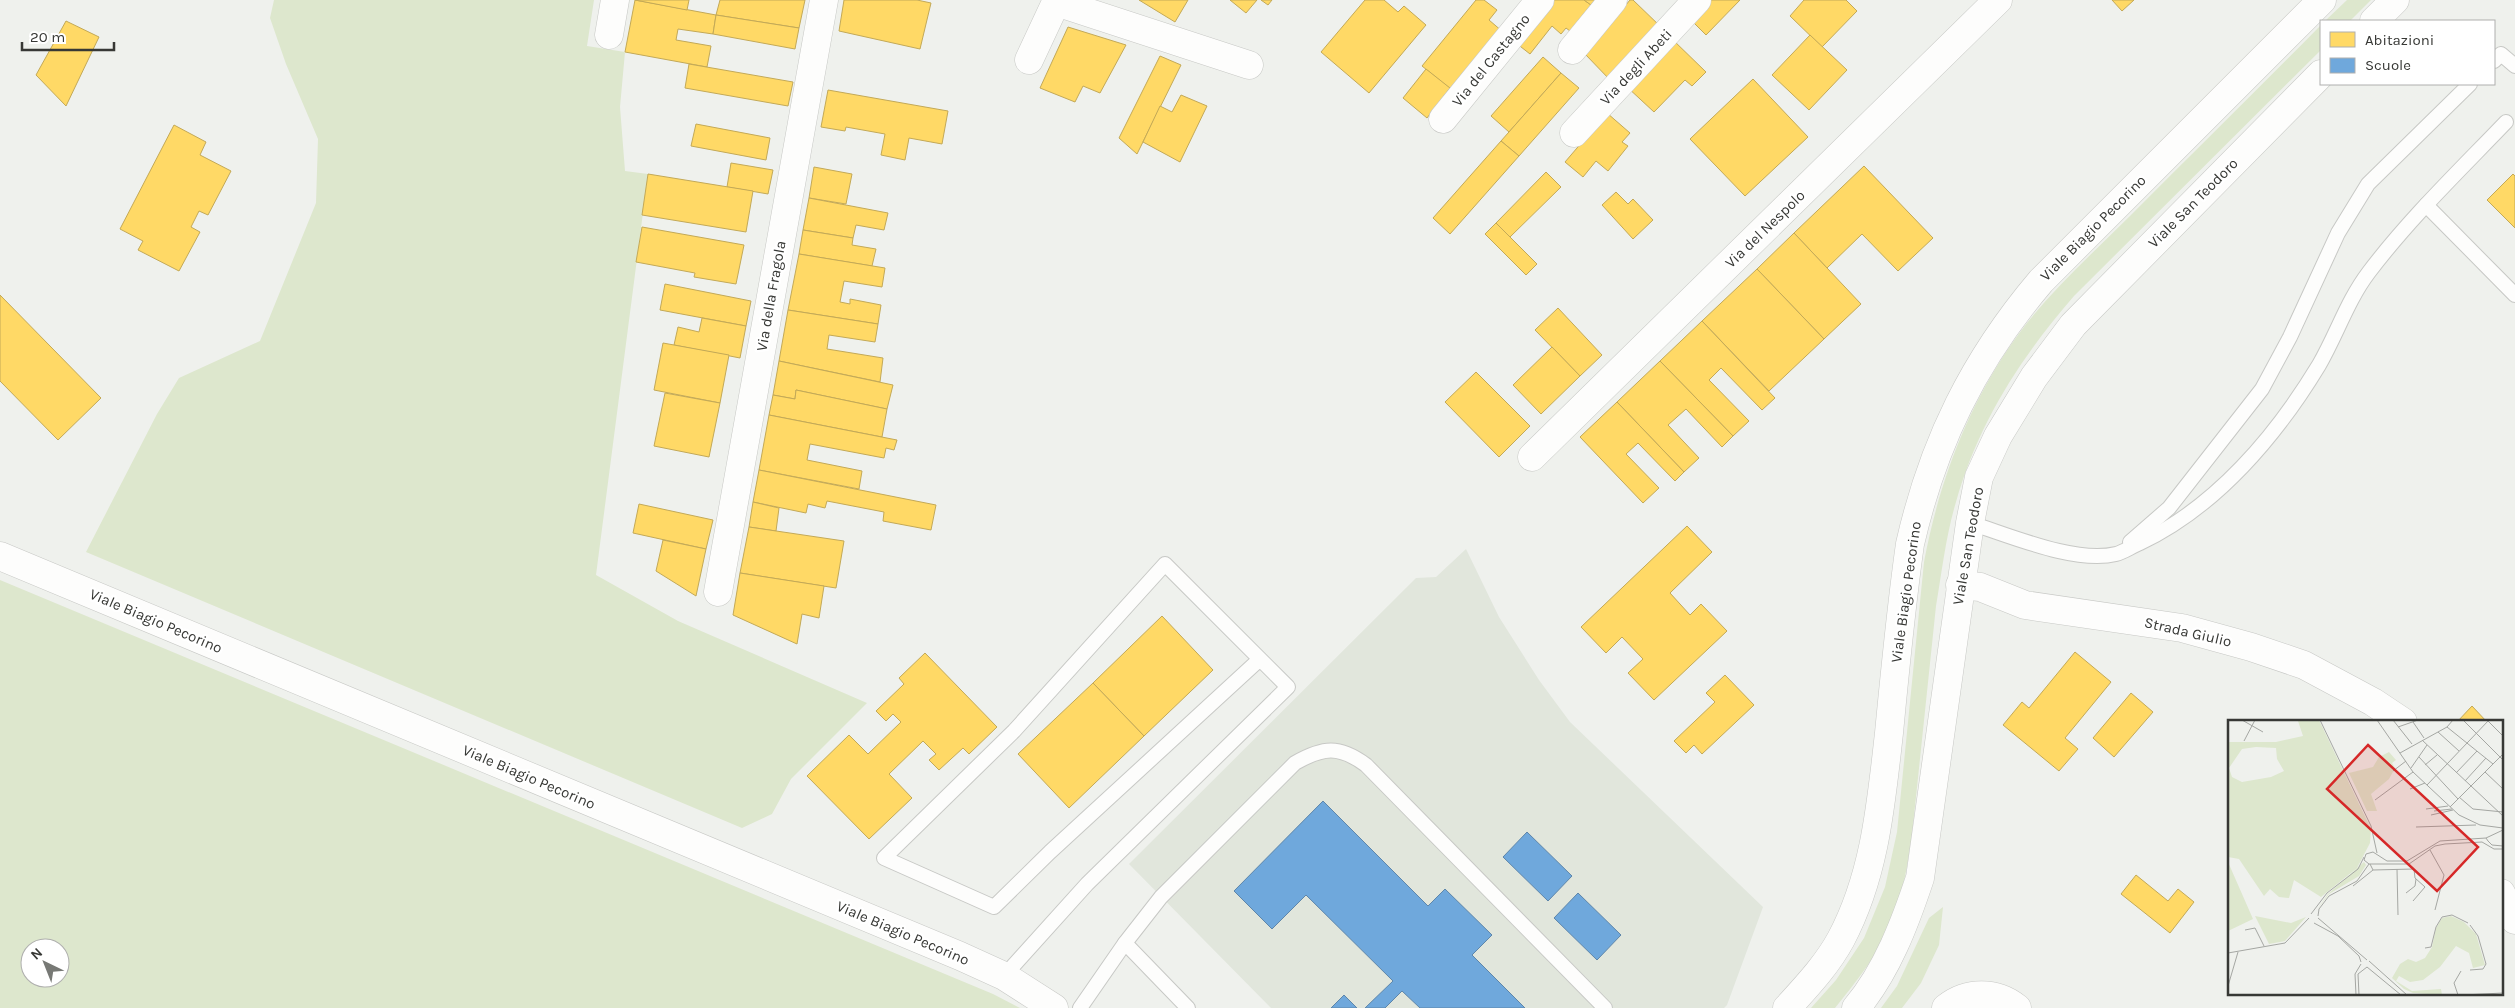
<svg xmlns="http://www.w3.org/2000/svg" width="2515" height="1008" viewBox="0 0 2515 1008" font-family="Karla,sans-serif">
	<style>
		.built { fill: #e1e6dc }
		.green { fill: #dde7cd; fill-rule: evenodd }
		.homes { fill: #ffd966; stroke: #c3a957 }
		.schools { fill: #6fa8dc; stroke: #5e86aa }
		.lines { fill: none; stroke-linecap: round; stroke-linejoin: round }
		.service-casing { stroke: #c7c8c5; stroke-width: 16 }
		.minor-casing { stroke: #c7c8c5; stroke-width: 29 }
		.secondary-casing { stroke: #c7c8c5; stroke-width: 29 }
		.service { stroke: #fdfdfc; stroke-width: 14 }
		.minor { stroke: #fdfdfc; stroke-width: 28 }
		.secondary { stroke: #fdfdfc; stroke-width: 28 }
		.labels { text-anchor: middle; stroke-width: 5; stroke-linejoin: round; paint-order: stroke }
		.street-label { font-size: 15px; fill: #373835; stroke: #fff }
		.inset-road { fill: none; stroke: #a5a7a3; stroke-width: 1 }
		.view { fill: #d62828; fill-opacity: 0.15; stroke: #d62828; stroke-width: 2.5 }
		.inset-edge { fill: none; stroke: #373835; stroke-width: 2.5 }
	</style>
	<rect width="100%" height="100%" fill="#eff1ed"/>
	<!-- built -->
	<path class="built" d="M1466 549 1499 617 1539 680 1570 722 1763 907 1727 1005 1724 1008H1271L1129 864 1416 578 1436 577Z"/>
	<!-- green -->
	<g class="green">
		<path d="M274 0H594L587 46 625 52 620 107 625 171 648 174 596 575 678 621 867 703 791 779 772 814 742 828 86 552 157 414 179 378 260 341 316 203 318 139 286 64 270 18Z"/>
		<path d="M2347 0H2371L2350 21H2325Z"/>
		<path d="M2321 25V50L2074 296C2021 357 1978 423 1956 502 1946 535 1942 571 1936 606L1912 835C1908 863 1903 894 1892 921 1879 953 1857 981 1835 1008H1811L1836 980 1864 938 1885 887 1897 832 1924 562C1938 487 1965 413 2008 349 2042 298 2088 258 2131 215 2194 152 2258 89 2321 25Z"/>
		<path d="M0 580 993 994 1020 1008H0ZM30 948H60V978H30Z"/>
		<path d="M1943 907 1939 945 1921 983 1902 1008H1881L1897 986 1929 918Z"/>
	</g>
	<!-- homes -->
	<g class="homes">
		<path d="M635 0 716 15 713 34 678 29 676 40 711 46 707 67 625 52Z"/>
		<path d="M635 0H689L687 10Z"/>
		<path d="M720 0H805L799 28 716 15Z"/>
		<path d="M844 0H917L931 3 920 49 839 31Z"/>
		<path d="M1139 0H1188L1175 22Z"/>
		<path d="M1230 0H1257L1246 13Z"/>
		<path d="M1261 0H1272L1268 5Z"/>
		<path d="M1365 0H1384L1398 12 1404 6 1426 25 1369 93 1321 52Z"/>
		<path d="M1476 0H1484L1497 10 1489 20 1503 32 1454 92 1422 66Z"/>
		<path d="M1551 0H1584L1591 5 1570 31 1566 28 1561 34 1552 26 1530 54 1516 43Z"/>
		<path d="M1584 0H1595L1591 5Z"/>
		<path d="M1630 0H1633L1662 28 1611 81 1585 54Z"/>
		<path d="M1709 0H1740L1706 35 1690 19Z"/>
		<path d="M1804 0H1846L1857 11 1822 47 1790 16Z"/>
		<path d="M2112 0H2134L2122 11Z"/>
		<path d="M716 15 799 28 795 49 713 34Z"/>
		<path d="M66 21 99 37 66 106 36 75Z"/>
		<path d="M1068 27 1126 45 1100 93 1083 86 1075 102 1040 88Z"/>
		<path d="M1810 35 1847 70 1809 110 1772 75Z"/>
		<path d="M1671 38 1706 72 1692 86 1685 80 1654 112 1626 86Z"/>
		<path d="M1160 56 1181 65 1137 154 1119 138Z"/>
		<path d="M1543 57 1561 73 1509 132 1491 116Z"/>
		<path d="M689 64 793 82 788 106 685 88Z"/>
		<path d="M1426 69 1450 88 1427 118 1403 98Z"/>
		<path d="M1561 73 1579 88 1519 156 1501 141Z"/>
		<path d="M1753 79 1808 137 1745 196 1690 139Z"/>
		<path d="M828 90 948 111 942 144 909 138 905 160 881 155 885 134 846 127 845 131 821 127Z"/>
		<path d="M1181 95 1207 106 1180 162 1143 142 1160 106 1172 112Z"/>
		<path d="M1607 113 1630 133 1622 142 1628 146 1608 171 1596 161 1583 177 1565 162Z"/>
		<path d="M696 124 770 138 766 160 691 146Z"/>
		<path d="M174 125 206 142 200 155 231 171 208 215 199 211 191 227 200 232 179 271 138 250 143 241 120 229Z"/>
		<path d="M1501 141 1519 156 1450 234 1433 218Z"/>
		<path d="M731 163 773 170 768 194 727 187Z"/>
		<path d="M1864 166 1933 238 1898 271 1862 234 1827 268 1794 233Z"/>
		<path d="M814 167 852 174 846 204 809 198Z"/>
		<path d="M1546 172 1561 187 1510 237 1496 223Z"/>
		<path d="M648 174 753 191 746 232 642 215Z"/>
		<path d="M2513 174 2515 176V228L2487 200Z"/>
		<path d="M1616 192 1628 204 1633 199 1653 220 1633 239 1602 205Z"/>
		<path d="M809 198 888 213 884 230 856 225 853 238 803 230Z"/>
		<path d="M1496 223 1537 264 1526 275 1485 234Z"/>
		<path d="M642 227 744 245 736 284 694 277 695 273 636 262Z"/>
		<path d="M803 230 853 238 852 245 876 249 872 266 799 254Z"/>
		<path d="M1794 233 1861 304 1824 339 1757 269Z"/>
		<path d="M799 254 885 268 882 287 844 281 840 302 850 304V299L881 305 878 324 788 310Z"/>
		<path d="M1757 269 1824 339 1769 391 1702 321Z"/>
		<path d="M665 284 751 301 746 326 660 310Z"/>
		<path d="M0 295 101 398 58 440 0 381Z"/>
		<path d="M1558 308 1602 355 1580 376 1535 330Z"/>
		<path d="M788 310 878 324 875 342 829 335 827 349 883 358 880 382 779 361Z"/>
		<path d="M702 318 746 326 740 358 674 345 678 327 699 332Z"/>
		<path d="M1702 321 1775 398 1762 410 1721 368 1709 380 1749 421 1733 436 1660 361Z"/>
		<path d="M663 343 729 355 720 403 654 390Z"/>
		<path d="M1552 347 1580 376 1541 414 1513 385Z"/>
		<path d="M779 361 893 385 887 409 796 390 795 399 773 395Z"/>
		<path d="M1660 361 1733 436 1722 447 1686 409 1668 425 1699 458 1684 472 1617 402Z"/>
		<path d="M1476 372 1530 426 1499 457 1445 402Z"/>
		<path d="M796 390 887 409 882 437 769 415 773 395 795 399Z"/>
		<path d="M665 393 720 403 709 457 654 446Z"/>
		<path d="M1617 402 1684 472 1675 481 1638 443 1626 454 1659 488 1643 503 1580 437Z"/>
		<path d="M769 415 897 440 894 450 886 448 884 458 810 444 807 460 862 471 859 489 759 470Z"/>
		<path d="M759 470 936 505 931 530 883 521 884 512 827 501 825 508 808 504 806 513 753 502Z"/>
		<path d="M753 502 779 508 776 531 749 527Z"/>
		<path d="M639 504 713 520 706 549 633 533Z"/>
		<path d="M1687 526 1712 552 1670 593 1690 615 1701 604 1727 631 1654 700 1628 673 1643 659 1622 637 1606 653 1581 627Z"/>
		<path d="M749 527 844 541 836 588 740 573Z"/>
		<path d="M663 540 706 549 696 596 656 571Z"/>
		<path d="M740 573 824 586 819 618 802 614 797 644 733 615Z"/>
		<path d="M1162 616 1213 670 1144 736 1093 683Z"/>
		<path d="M2075 652 2111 682 2065 738 2078 749 2059 771 2003 725 2022 702 2029 708Z"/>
		<path d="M925 653 997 727 969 754 963 748 939 770 929 760 936 754 923 741 889 774 912 798 869 839 807 776 849 735 868 754 901 722 893 714 886 721 876 711 904 684 899 678Z"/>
		<path d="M1725 675 1754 705 1702 754 1694 745 1686 753 1674 741 1715 702 1706 693Z"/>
		<path d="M1093 683 1144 736 1069 808 1018 754Z"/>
		<path d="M2131 693 2153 712 2114 757 2093 738Z"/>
		<path d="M2472 706 2487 722H2457Z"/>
		<path d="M2136 875 2168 901 2178 889 2194 902 2170 933 2121 894Z"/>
	</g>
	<!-- schools -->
	<g class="schools">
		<path d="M1323 801 1428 906 1445 889 1492 935 1472 955 1525 1008H1420L1402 991 1385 1008H1365L1393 981 1306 895 1272 929 1234 891Z"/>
		<path d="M1527 832 1572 876 1548 901 1503 857Z"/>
		<path d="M1578 893 1621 935 1597 960 1554 918Z"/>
		<path d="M1344 995 1357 1008H1331Z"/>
	</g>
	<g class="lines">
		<defs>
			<g id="service">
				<path d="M2494 61 2501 54 2515 66"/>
				<path d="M2426 205 2515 295"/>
				<path d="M1970 523C2009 535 2075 564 2116 554 2124 552 2132 546 2140 543 2216 507 2276 436 2319 365 2337 334 2347 301 2369 272 2410 218 2459 171 2506 122"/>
				<path d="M2130 542 2169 508 2262 389 2290 337 2338 233 2368 184 2470 84"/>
				<path d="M1125 943 1188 1008"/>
				<path d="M1004 976 1087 884 1288 687 1165 564 1014 731 884 858 994 907 1050 852 1260 659"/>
				<path d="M1080 1008 1125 943 1161 897 1295 763C1323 747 1339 745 1366 765L1605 1008"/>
			</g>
			<g id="minor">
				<path d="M1056 2 1249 65"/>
				<path d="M609 35 615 0"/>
				<path d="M1572 50 1613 0"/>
				<path d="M1029 60 1057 0"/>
				<path d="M1443 119 1540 0"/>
				<path d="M1574 133 1697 0"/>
				<path d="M1532 457 1998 0"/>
				<path d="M0 556 960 956 1004 976 1054 1008"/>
				<path d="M1960 585 1980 587 2025 605 2182 628 2251 647 2304 665 2373 702 2403 722"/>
				<path d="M718 592 824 0"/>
				<path d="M2501 893 2515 920"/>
				<path d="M1946 1008C1967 991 1996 991 2017 1008"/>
			</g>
			<g id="secondary">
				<path d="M2374 21 2395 0"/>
				<path d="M1787 1008C1806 987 1827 965 1841 939 1875 875 1881 804 1889 733 1895 670 1901 607 1910 544 1933 443 1974 360 2041 281L2322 0"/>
				<path d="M1856 1008C1887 971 1905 923 1920 878L1970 523 1979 477 1998 436 2034 377 2073 325 2321 74"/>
			</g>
		</defs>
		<!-- service casing -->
		<use href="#service" class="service-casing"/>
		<!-- minor casing -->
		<use href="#minor" class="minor-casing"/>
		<!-- secondary casing -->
		<use href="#secondary" class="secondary-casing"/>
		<!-- service -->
		<use href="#service" class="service"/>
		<!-- minor -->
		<use href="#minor" class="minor"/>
		<!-- secondary -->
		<use href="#secondary" class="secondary"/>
	</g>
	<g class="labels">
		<!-- street labels -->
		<g class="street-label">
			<text transform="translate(1491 60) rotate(-51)" y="5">Via del Castagno</text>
			<text transform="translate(1636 67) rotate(-47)" y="5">Via degli Abeti</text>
			<text transform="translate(2193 203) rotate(-45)" y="5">Viale San Teodoro</text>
			<text transform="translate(2093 228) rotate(-45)" y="5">Viale Biagio Pecorino</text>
			<text transform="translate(1765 229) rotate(-44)" y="5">Via del Nespolo</text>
			<text transform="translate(771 296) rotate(-80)" y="5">Via della Fragola</text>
			<text transform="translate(1968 546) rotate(-80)" y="5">Viale San Teodoro</text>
			<text transform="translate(1906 592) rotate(-82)" y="5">Viale Biagio Pecorino</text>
			<text transform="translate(156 621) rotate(23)" y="5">Viale Biagio Pecorino</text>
			<text transform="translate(2188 632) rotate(13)" y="5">Strada Giulio</text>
			<text transform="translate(529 777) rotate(23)" y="5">Viale Biagio Pecorino</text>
			<text transform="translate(903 933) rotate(23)" y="5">Viale Biagio Pecorino</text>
		</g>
	</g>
	<!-- overview -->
	<g transform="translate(2228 720)">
		<rect width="275" height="275" fill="#eff1ed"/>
		<path d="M91 0 143 109 142 123 129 148 93 177 66 160 61 178 51 177 42 169 36 176 11 139 0 137V22H48L75 16 70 1ZM28 27 48 28 49 39 56 51 43 57 14 62 4 57 1 48 14 29ZM161 32 168 40 164 43 167 48 161 59 143 74 149 91H139L121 53 145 47 151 37ZM0 142 25 199 0 211ZM136 142 138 145 131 156 101 174 88 191 100 174ZM27 196 63 203 78 197 57 221 41 224ZM223 196 236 202 248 214 257 245 245 248 241 233 228 226 212 247 195 260 182 262 171 256 168 261 184 271 213 269 214 275 185 273 176 269 164 258 172 244 180 239 188 242 197 238 204 227 208 208 214 198Z" fill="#dde7cd" fill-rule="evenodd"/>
		<path class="inset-road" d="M14 0 35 12M92 0 143 106 149 133M149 0 185 52 231 95 252 105 275 108M165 0 184 24M235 0 275 40M260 1 275 16M185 2 196 18M170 7 190 0M219 7 265 44M210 12 231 31M194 20 275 96M16 21 27 0M172 33 219 7 225 0M191 37 230 79M197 45 209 35M183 48 199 25M165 51 178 41M257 52 275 69M228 53 249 31M237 61 258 38M199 65 261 0M182 69 197 63M231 77 245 89 275 92M147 80 185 52M222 87 275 34M198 89 220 86M206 91 224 89M203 95 225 90M188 107 248 105M258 118 275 110M260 121 258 118 212 121 179 141H159L145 132 138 134 136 140 141 144H181L207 126 217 124 254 122 266 129H275M260 121 264 125 275 126M202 130 216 155 207 190M142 144 145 150 186 149 187 158 197 167 185 181M169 149 170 195M125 166 145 150M178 173 187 166 188 159M83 194 99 173 130 149 136 137M90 196 91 189 101 176 129 161 141 144M90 198 139 240M86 203 110 216 131 236 133 242M17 210 27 208 36 226M197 228 203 227 208 207 214 197 224 195 240 203M0 233 57 223 81 198M141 241 179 275M139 247 173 275M242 250 255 249 258 244 250 216 242 205M0 266 10 232M128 275 127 254 133 244M131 275 130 254 139 247M230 275 226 263 233 251M235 275 275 273"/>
		<path class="view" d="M140 25 250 127 209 171 99 69Z"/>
		<rect width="275" height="275" class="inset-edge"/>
	</g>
	<!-- legend -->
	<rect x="2320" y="20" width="175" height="65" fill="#ffffff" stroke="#afafae"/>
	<rect x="2330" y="32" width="25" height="15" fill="#ffd966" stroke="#afafae"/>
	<text x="2365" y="45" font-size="15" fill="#373835">Abitazioni</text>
	<rect x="2330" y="58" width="25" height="15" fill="#6fa8dc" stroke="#afafae"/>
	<text x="2365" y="70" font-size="15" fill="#373835">Scuole</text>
	<!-- north arrow -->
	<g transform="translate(45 963) rotate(317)"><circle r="24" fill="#ffffff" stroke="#afafae"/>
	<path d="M0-4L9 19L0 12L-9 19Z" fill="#777975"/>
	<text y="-8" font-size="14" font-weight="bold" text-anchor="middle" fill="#373835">N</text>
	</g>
	<!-- scale -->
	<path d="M22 42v8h92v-8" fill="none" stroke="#373835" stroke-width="2.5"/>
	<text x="30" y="42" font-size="15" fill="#373835" stroke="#ffffff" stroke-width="4" paint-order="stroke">20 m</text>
</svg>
